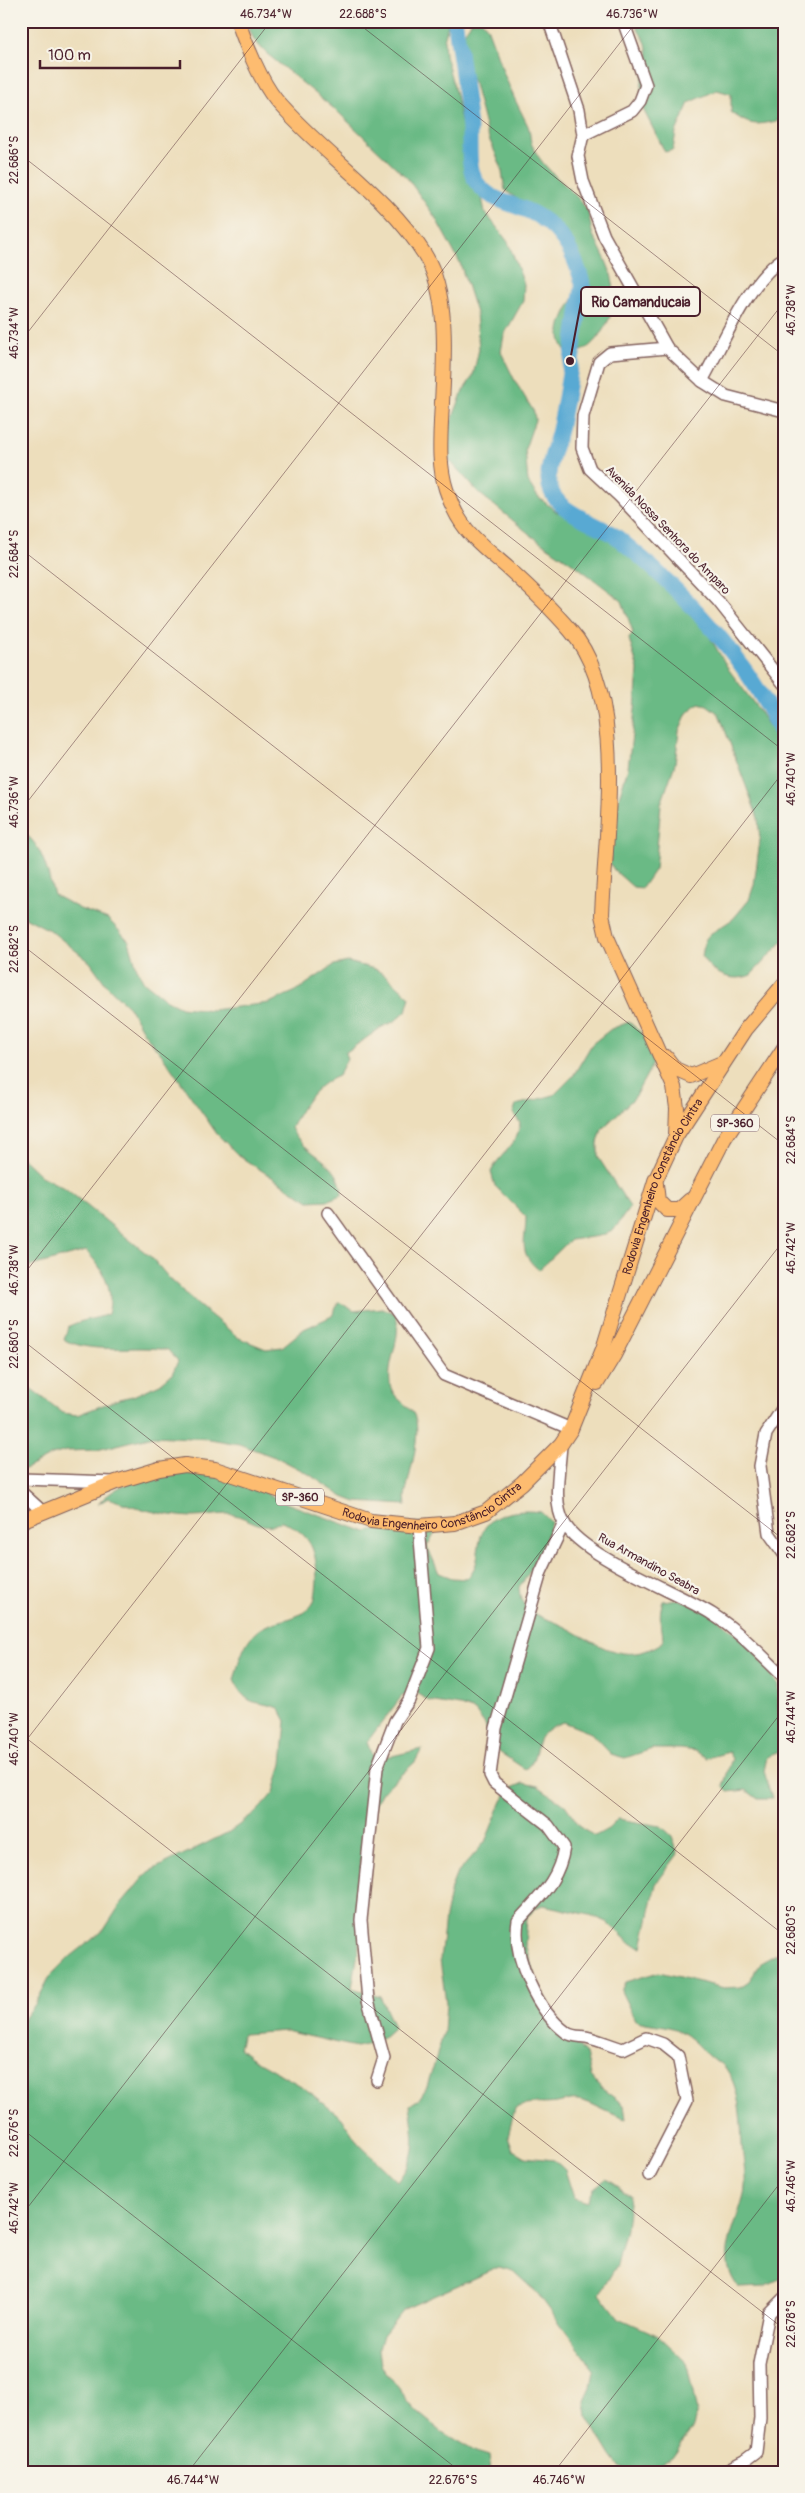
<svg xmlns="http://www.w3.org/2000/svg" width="805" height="2493" viewBox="0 0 805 2493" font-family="Pangolin,sans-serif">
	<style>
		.forest { fill: #6aba85; stroke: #5a6c58 }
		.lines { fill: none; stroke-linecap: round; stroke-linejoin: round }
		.river { stroke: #58a9d3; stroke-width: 16 }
		.minor-casing { stroke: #83625e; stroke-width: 14 }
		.major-casing { stroke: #83625e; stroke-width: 16 }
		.minor { stroke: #fff; stroke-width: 11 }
		.major { stroke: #fdbc70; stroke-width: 14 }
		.ticks { fill: none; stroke: #4a1f2b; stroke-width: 1; stroke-opacity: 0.45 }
		.labels { text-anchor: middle; stroke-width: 4.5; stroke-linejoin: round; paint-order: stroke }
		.shield { fill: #f7f3e8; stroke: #7e5f64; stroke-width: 1 }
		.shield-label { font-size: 11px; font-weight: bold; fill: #4a1f2b }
		.street-label { font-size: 12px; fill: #4a1f2b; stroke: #f7f3e8 }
		.leader { fill: none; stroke: #4a1f2b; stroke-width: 2 }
		.callout-dot { fill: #4a1f2b; stroke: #f7f3e8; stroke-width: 2 }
		.callout { fill: #f7f3e8; stroke: #4a1f2b; stroke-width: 2 }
		.callout-label { font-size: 14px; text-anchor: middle; font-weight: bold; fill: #4a1f2b }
		.neatline { fill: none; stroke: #4a1f2b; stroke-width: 2 }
		.ticks-label { font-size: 12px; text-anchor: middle; fill: #4a1f2b }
	</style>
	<rect width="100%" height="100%" fill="#f7f3e8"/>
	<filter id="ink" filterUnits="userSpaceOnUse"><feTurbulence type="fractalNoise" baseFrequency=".02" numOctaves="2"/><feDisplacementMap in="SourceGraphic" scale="10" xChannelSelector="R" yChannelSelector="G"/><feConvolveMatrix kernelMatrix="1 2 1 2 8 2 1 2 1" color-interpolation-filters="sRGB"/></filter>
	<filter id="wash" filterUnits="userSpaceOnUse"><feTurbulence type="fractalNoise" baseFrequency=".0096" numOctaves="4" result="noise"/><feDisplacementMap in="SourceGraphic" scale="20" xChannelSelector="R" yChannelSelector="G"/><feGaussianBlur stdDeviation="1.12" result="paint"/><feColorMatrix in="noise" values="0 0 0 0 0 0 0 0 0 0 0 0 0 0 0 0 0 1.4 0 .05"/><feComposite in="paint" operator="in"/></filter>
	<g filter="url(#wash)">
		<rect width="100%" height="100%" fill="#eddebc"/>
		<!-- forest -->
		<g class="forest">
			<path d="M246 21H449L444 40 445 55 456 95 470 167 481 193 485 212 508 242 524 284 523 301 504 335 501 352 515 381 534 412 535 420 525 449 528 482 538 497 557 512 590 519 658 570 689 614 708 634 729 670 758 709 781 745 784 751V940L751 975C732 983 711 974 702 956L705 940 710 934 733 919 749 900 754 885 760 840 758 818 719 714 707 705 699 703 687 713 679 731 675 764 661 804 655 869 642 888 633 887 615 871 610 864 612 820 628 768 635 710 638 669 629 639 633 632 622 601 575 565 532 536 479 493 451 462 447 454 445 438 463 391 473 376 479 349 476 313 460 263 435 217 408 179 338 112 266 53 254 40Z"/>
			<path d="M472 21H482L487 27C495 47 501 69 510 88 515 101 522 113 528 126 531 133 529 140 533 147 545 173 569 184 585 207 592 216 589 230 595 239 614 273 625 303 598 337 589 348 580 355 566 351 550 331 569 307 580 288L575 266 561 228 542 211 521 202 505 190 501 166 487 134 474 84 461 56 459 40Z"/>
			<path d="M633 21H784V51L781 52 784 68V120C758 123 754 130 731 112V94L717 90 689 103 676 132 673 150 665 152 643 109 641 89 643 73 649 61 646 43Z"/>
			<path d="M21 831C43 844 47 872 54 895L80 909 108 919 129 941 137 969 144 982 167 1000 181 1007 212 1010 269 1003 296 991 334 965 348 962 375 969 388 977 410 997 406 1011 395 1021 382 1027 345 1053 347 1059 338 1076C316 1084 301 1107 291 1128 306 1158 341 1159 342 1195L328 1200 309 1201 239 1156 217 1134 162 1055 144 1033 129 1007 107 986 90 962 51 931 21 915Z"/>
			<path d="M629 1022 653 1044 656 1058 634 1098 602 1129 598 1143V1157L630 1207 613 1231 599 1236 570 1240 539 1270C517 1252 526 1241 526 1217L495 1186 491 1172C501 1151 517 1148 520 1123L513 1113 516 1105 554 1095 573 1076 592 1044 611 1029Z"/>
			<path d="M21 1157 41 1176 66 1189 151 1257 169 1278 198 1305 239 1338 266 1349 282 1347 304 1329 332 1316 339 1302 354 1311 382 1308 396 1314C402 1342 387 1358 390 1383 391 1397 405 1402 413 1413 424 1430 408 1478 405 1497L406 1505 356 1502 343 1497 307 1473 280 1459 239 1444 210 1439 153 1436 97 1450 66 1451 52 1455 21 1471V1381L63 1413 77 1415 119 1399 133 1396 160 1384 172 1374 178 1361 168 1350C132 1344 97 1355 64 1340L68 1327C81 1319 94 1320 108 1314 115 1289 103 1268 86 1251L21 1269Z"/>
			<path d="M192 1469 260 1490 286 1503 366 1532 380 1530 394 1524H441L427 1546 439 1573 452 1578 467 1579C480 1562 476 1559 480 1540 485 1512 518 1509 541 1512L551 1522C544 1546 534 1568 519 1587 520 1597 521 1603 529 1610 537 1617 548 1619 557 1623 579 1632 599 1650 623 1653 638 1655 651 1650 663 1642 663 1625 657 1618 663 1601L677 1599 705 1608 749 1644 778 1684V1734L782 1751 767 1757 764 1771 772 1799H758L746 1790 728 1792 723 1787 732 1758 729 1752 707 1758 695 1751 681 1749H652L625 1758 611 1754 591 1733 563 1722C526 1734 544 1756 525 1769L496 1750 484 1723 475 1711 460 1706 429 1701 416 1693 402 1696 367 1742 372 1756H392L422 1749 415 1762 382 1792 375 1804 361 1860 359 1946 352 1988 380 1996 394 2027 383 2037 370 2044 356 2047 286 2031 243 2034 239 2048 250 2057 303 2087 342 2118 358 2143 398 2182C419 2155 414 2136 410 2105L419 2099 427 2087 444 2032 446 2003 440 1960 445 1917 451 1888 456 1875 485 1842 502 1801 510 1789 523 1783 538 1786 565 1805 582 1829 595 1836 608 1829 618 1819 661 1826 672 1836 678 1854 656 1884 642 1947 630 1943 607 1922 590 1915 543 1905 535 1908 527 1918 525 1944 536 1980 561 2028 586 2054 591 2076 601 2088 624 2105 626 2119C611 2115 597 2105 583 2101 572 2098 567 2101 557 2103 541 2105 531 2102 515 2108L508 2136 513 2150 525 2157 554 2160 565 2170 574 2198 588 2202 594 2188 606 2179 630 2195 626 2228 617 2265 600 2293 619 2318 657 2335 686 2362 688 2369 697 2412 693 2427 672 2457 647 2472H631L620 2468 611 2456 587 2416 585 2400 591 2387 594 2371 586 2358 538 2294 513 2271 499 2267 404 2309 383 2335 379 2349 381 2365 416 2411 442 2432 476 2452 489 2456 491 2472H21V2023L36 2003 49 1978 70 1957 104 1930 120 1905 148 1872 229 1832 253 1815 263 1805 274 1792 282 1764 286 1721 279 1708C255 1699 248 1709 234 1680 239 1663 243 1640 260 1629 275 1619 299 1621 312 1605 316 1599 316 1589 317 1582 317 1551 312 1535 282 1521 261 1534 248 1515 228 1514 216 1514 205 1517 193 1517 162 1516 137 1508 108 1498L98 1504C124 1476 157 1476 192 1469Z"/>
			<path d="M784 1950V2277L764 2287 739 2288C715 2259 735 2229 743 2198 748 2183 743 2161 742 2145 741 2120 740 2084 723 2065 720 2062 716 2063 713 2060 700 2050 692 2036 675 2029 662 2024 648 2025 635 2020L621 1991 625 1982 659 1972 724 1988 740 1987 749 1981 762 1962Z"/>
		</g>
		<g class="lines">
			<!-- river -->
			<path class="river" d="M455 21C460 55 465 89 469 123 471 141 466 167 477 183 490 200 507 202 526 210 559 224 574 251 583 285 575 332 570 380 560 427 557 444 546 466 549 483 553 513 598 522 618 538 681 589 755 665 784 742"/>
		</g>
	</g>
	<g filter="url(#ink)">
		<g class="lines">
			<defs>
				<g id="minor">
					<path d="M549 21 579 110 583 135 578 156 583 181 604 236 667 348 702 381 726 396 784 411"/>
					<path d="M583 135 632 111 640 101 646 85 623 21"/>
					<path d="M667 348 610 353 599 362 583 416 582 448 590 469 620 497 718 601 784 684"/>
					<path d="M702 381C723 344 748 280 784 258"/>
					<path d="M328 1213 444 1375 571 1429"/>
					<path d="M784 1406 766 1434 760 1466 769 1533 784 1554"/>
					<path d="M561 1444C560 1468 552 1502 564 1523 583 1557 677 1592 712 1614 739 1631 761 1655 784 1677"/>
					<path d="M21 1479 114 1482"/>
					<path d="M21 1492 43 1512"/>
					<path d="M564 1523 541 1572 496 1728 490 1775 494 1783 548 1825 564 1847C559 1881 540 1896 518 1921 512 1958 538 2012 567 2033 573 2037 583 2036 590 2038 601 2041 612 2046 623 2049L646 2038 663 2044 678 2056 687 2101 649 2175"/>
					<path d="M377 2080 384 2058 368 2000 361 1920 377 1768 395 1721 409 1700 429 1648 419 1526"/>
					<path d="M722 2472 744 2461 756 2452 760 2418 759 2364 769 2313 784 2298"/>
				</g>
				<g id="major">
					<path d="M238 21C245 43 261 82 276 100 322 154 387 194 425 255 452 299 443 373 441 422 440 445 439 467 446 489 459 530 477 541 508 568 529 587 551 608 570 630 628 695 605 833 602 915L607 937 674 1087 677 1108 676 1136"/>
					<path d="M666 1057 675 1069 691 1076 724 1062"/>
					<path d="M656 1184 658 1201 667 1210H679L690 1200"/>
					<path d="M597 1383 614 1355 724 1139 784 1048"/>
					<path id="s1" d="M21 1521 116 1482 159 1469 185 1465 215 1469 371 1521 419 1526 455 1523 486 1512 522 1483 561 1444 571 1429 603 1349 655 1181 676 1136 746 1029 784 984"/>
				</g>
			</defs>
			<!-- minor casing -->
			<use href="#minor" class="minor-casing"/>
			<!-- major casing -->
			<use href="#major" class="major-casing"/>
			<!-- minor -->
			<use href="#minor" class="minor"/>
			<!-- major -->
			<use href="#major" class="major"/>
		</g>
	</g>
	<!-- ticks -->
	<path class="ticks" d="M355 21 784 356M21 155 784 751M21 341 271 21M21 549 784 1145M21 810 637 21M21 944 784 1540M21 1278 784 302M21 1339 784 1935M21 1734 784 2329M21 1747 784 771M21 2128 461 2472M21 2216 784 1240M188 2472 784 1709M554 2472 784 2178"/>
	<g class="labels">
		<!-- shield labels -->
		<g class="shield">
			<rect x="711" y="1114.5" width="48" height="17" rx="4"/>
			<rect x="276" y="1488.5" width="48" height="17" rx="4"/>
		</g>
		<g class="shield-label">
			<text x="735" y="1127">SP-360</text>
			<text x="300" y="1501">SP-360</text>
		</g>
		<!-- street labels -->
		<g class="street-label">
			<text transform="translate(668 530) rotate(46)" y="4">Avenida Nossa Senhora do Amparo</text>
			<text dy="4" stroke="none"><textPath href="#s1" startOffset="865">Rodovia Engenheiro Constâncio Cintra</textPath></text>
			<text dy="4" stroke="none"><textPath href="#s1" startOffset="434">Rodovia Engenheiro Constâncio Cintra</textPath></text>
			<text transform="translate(649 1564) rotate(29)" y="4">Rua Armandino Seabra</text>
		</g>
	</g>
	<!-- callouts -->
	<path class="leader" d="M570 361L581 302"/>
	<circle class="callout-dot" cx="570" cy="361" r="5"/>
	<rect class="callout" x="581" y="287" width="119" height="29" rx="5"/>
	<g class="callout-label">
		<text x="641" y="307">Rio Camanducaia</text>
	</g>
	<!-- margin -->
	<rect width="805" height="2493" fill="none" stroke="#f7f3e8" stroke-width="55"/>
	<!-- scale -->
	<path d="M40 60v8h140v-8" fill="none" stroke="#4a1f2b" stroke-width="2.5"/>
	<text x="48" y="60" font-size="15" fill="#4a1f2b" stroke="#f7f3e8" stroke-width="4" paint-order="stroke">100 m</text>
	<rect x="28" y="28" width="750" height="2438" class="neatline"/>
	<g class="ticks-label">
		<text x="266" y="18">46.734°W</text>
		<text x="363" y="18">22.688°S</text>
		<text x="632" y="18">46.736°W</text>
		<text transform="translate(14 160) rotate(-90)" y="4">22.686°S</text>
		<text transform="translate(791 310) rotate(-90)" y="4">46.738°W</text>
		<text transform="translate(14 333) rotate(-90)" y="4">46.734°W</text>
		<text transform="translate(14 554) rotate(-90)" y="4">22.684°S</text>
		<text transform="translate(791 779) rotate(-90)" y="4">46.740°W</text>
		<text transform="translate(14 802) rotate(-90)" y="4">46.736°W</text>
		<text transform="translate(14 949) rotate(-90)" y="4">22.682°S</text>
		<text transform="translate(791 1140) rotate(-90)" y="4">22.684°S</text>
		<text transform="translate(791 1248) rotate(-90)" y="4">46.742°W</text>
		<text transform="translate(14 1270) rotate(-90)" y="4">46.738°W</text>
		<text transform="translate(14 1344) rotate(-90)" y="4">22.680°S</text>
		<text transform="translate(791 1535) rotate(-90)" y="4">22.682°S</text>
		<text transform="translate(791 1717) rotate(-90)" y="4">46.744°W</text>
		<text transform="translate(14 1739) rotate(-90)" y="4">46.740°W</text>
		<text transform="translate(791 1930) rotate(-90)" y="4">22.680°S</text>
		<text transform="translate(14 2133) rotate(-90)" y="4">22.676°S</text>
		<text transform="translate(791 2186) rotate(-90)" y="4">46.746°W</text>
		<text transform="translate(14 2208) rotate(-90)" y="4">46.742°W</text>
		<text transform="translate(791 2324) rotate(-90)" y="4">22.678°S</text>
		<text x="193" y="2484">46.744°W</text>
		<text x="453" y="2484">22.676°S</text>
		<text x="559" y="2484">46.746°W</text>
	</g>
</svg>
